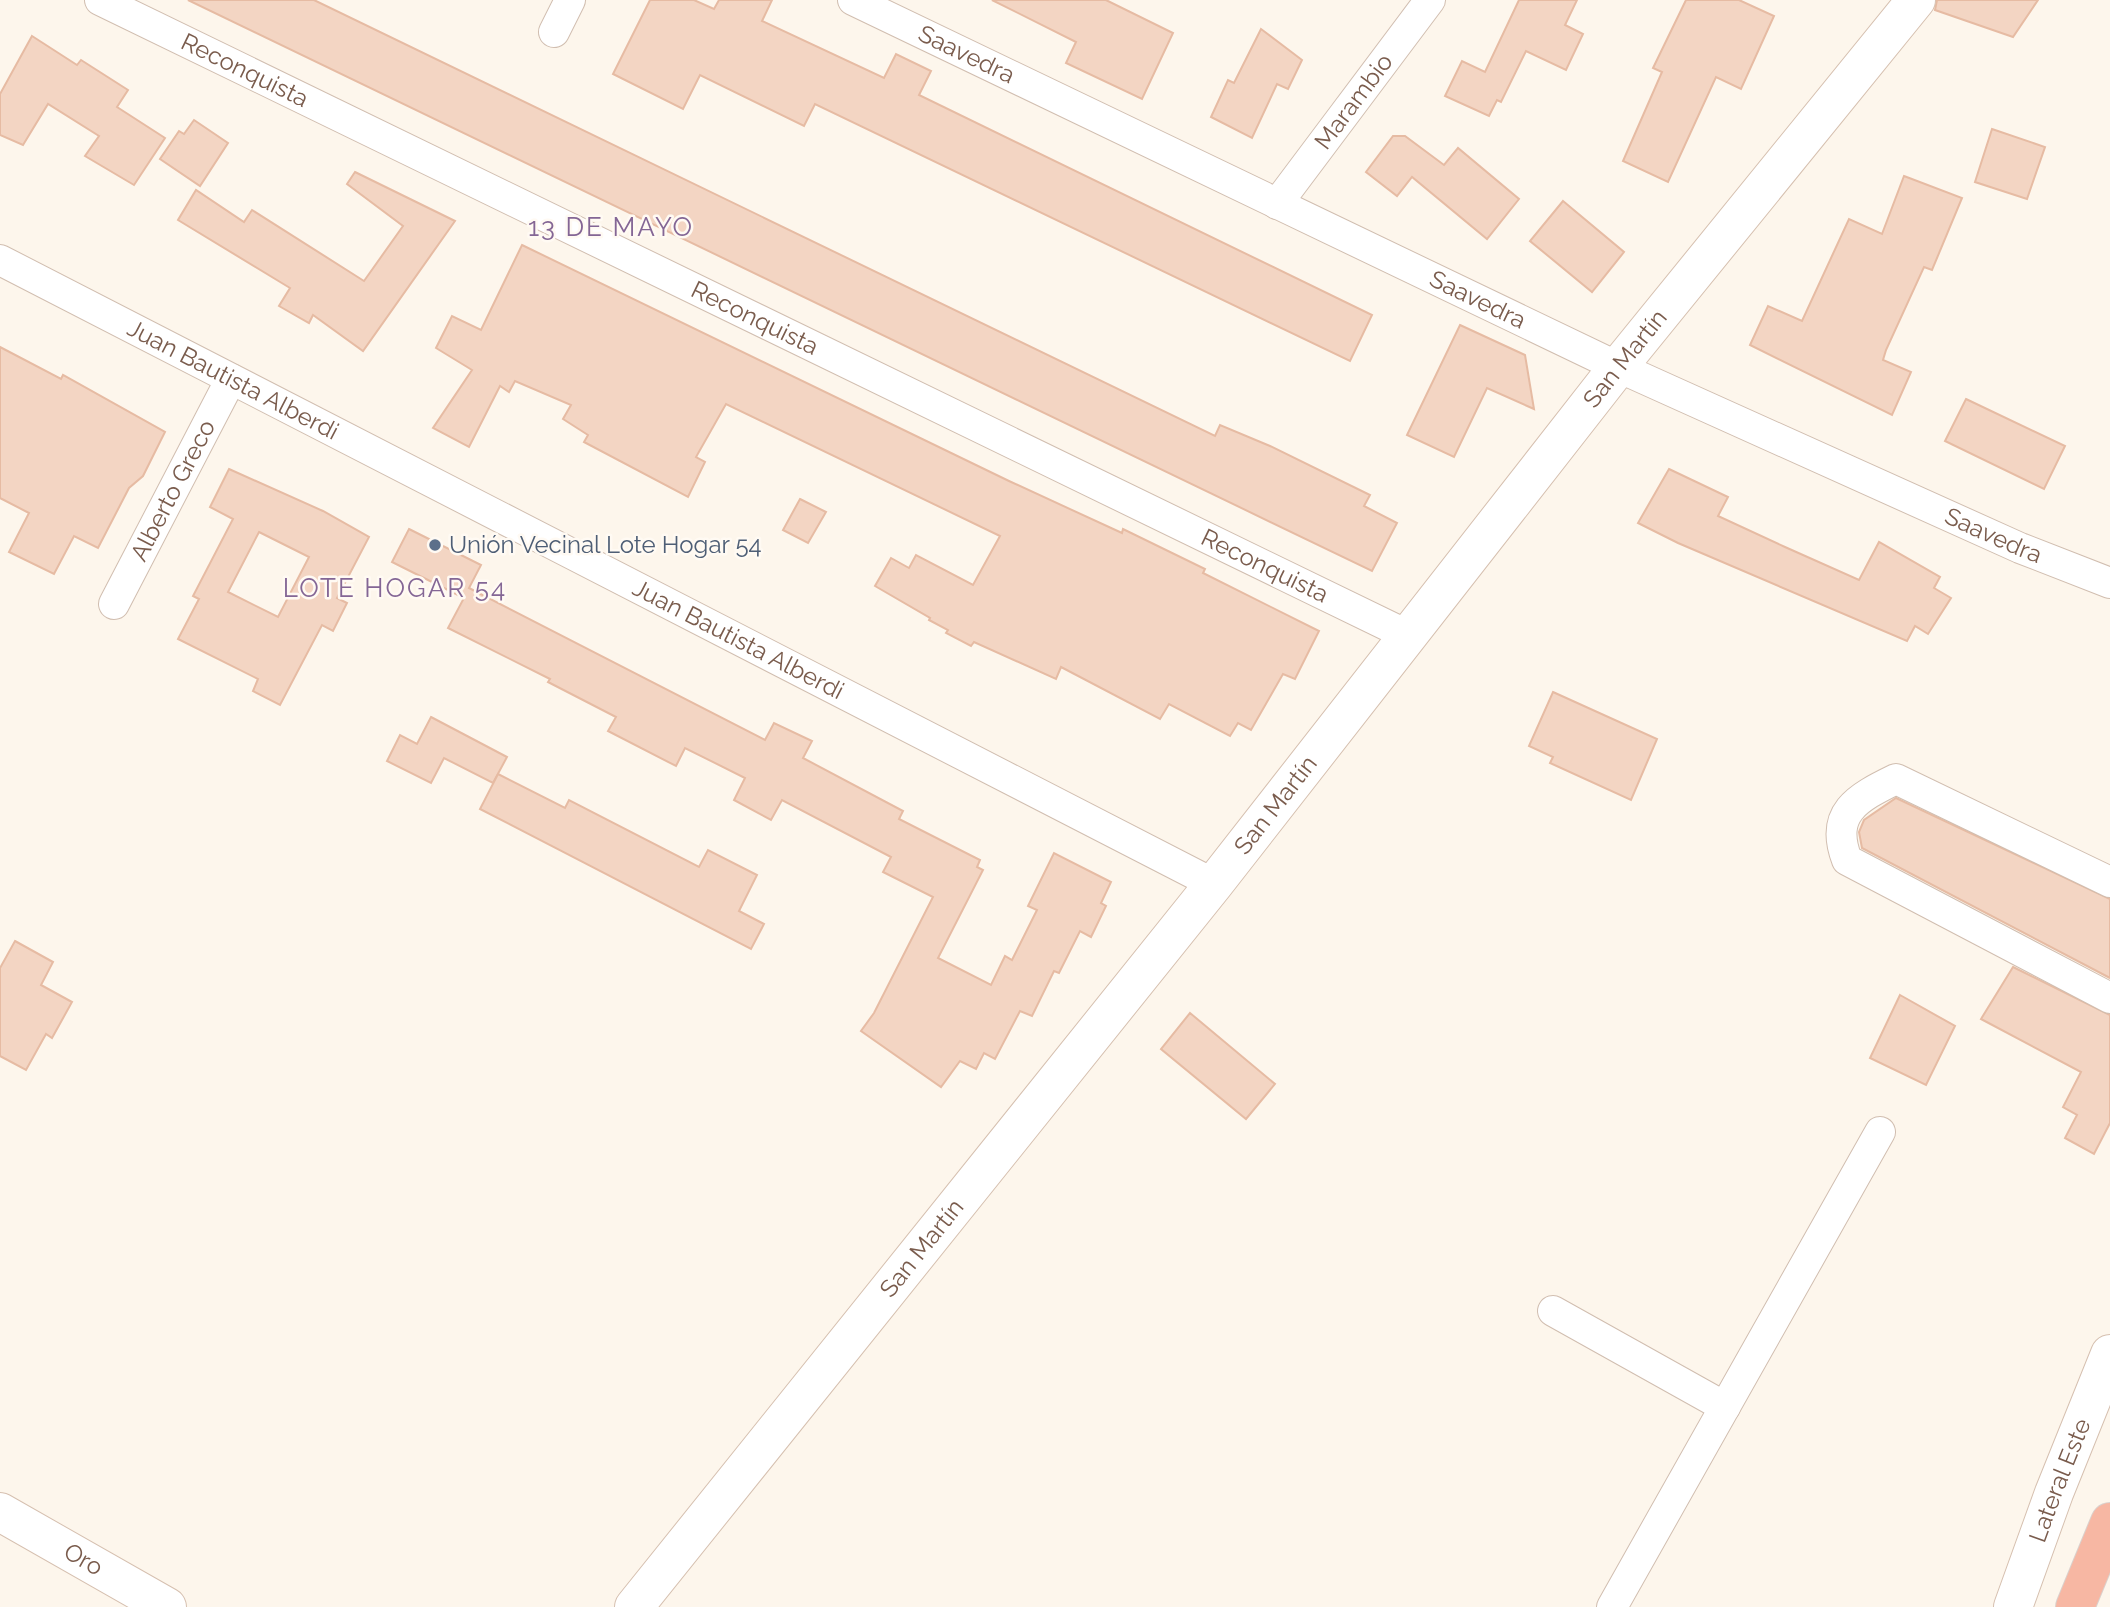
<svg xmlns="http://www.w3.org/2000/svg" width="2110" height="1607" viewBox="0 0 2110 1607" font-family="Raleway,sans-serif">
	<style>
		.building { fill: #f3d5c3; stroke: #e6bba3; stroke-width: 2; fill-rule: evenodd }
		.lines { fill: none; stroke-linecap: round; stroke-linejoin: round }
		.street-casing { stroke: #d1beb0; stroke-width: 32 }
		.secondary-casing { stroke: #d6c0b0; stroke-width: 40 }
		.highway-casing { stroke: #dad1cd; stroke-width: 40 }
		.street { stroke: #fff; stroke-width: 30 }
		.secondary { stroke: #fff; stroke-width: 38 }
		.highway { stroke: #f7b7a3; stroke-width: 38 }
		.service-dot { fill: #5c6f8a; stroke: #fffaf3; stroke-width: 2.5 }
		.labels { text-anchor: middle; stroke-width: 5; stroke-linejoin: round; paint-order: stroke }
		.street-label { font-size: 24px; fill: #7a5c4d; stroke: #fffaf3 }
		.service-label { font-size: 24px; fill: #4e5e75; stroke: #fffaf3; text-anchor: start }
		.neighbourhood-label { font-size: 26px; letter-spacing: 2px; fill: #846695; stroke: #fffaf3 }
	</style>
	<rect width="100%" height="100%" fill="#fdf6ec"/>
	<!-- building -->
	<g class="building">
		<path d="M188 0H314L1215 436 1220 425 1270 446 1370 495 1364 506 1397 523 1372 571Z"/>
		<path d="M650 0H694L714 9 719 0H772L762 21 884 78 896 54 931 71 919 95 1372 315 1350 361 815 104 804 126 700 75 683 109 613 74Z"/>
		<path d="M992 0H1106L1173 33 1142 99 1066 63 1076 42Z"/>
		<path d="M1519 0H1577L1565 25 1583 34 1566 70 1526 51 1501 102 1497 100 1489 116 1445 96 1462 61 1485 72Z"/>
		<path d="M1686 0H1739L1774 16 1741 89 1716 77 1668 182 1623 161 1662 72 1653 68Z"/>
		<path d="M1937 0H2038L2013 37 1935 10Z"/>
		<path d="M1261 29 1302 60 1288 89 1277 84 1252 138 1211 117 1228 80 1234 83Z"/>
		<path d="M32 36 77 65 81 60 128 90 117 107 165 138 134 185 85 156 99 136 48 104 23 145 0 135V94Z"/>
		<path d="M194 120 228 143 200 186 160 159 179 131 184 134Z"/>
		<path d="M1992 129 2045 147 2027 199 1975 182Z"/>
		<path d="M1393 136H1405L1444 165 1458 148 1519 199 1487 239 1412 177 1397 196 1366 172Z"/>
		<path d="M355 172 455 221 363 351 313 315 309 323 279 306 290 288 178 220 196 190 244 222 252 210 364 281 403 226 347 184Z"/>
		<path d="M1904 176 1962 198 1932 270 1924 267 1886 350 1883 360 1911 372 1892 415 1750 345 1768 306 1802 321 1849 219 1882 234Z"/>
		<path d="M1563 201 1624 252 1592 292 1530 241Z"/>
		<path d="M522 245 1009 481 1122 533 1123 529 1205 569 1203 573 1319 631 1295 679 1283 674 1251 730 1238 723 1230 736 1169 704 1160 719 1061 667 1056 679 974 642 971 646 946 633 948 630 929 620 930 618 875 586 891 558 909 568 916 555 973 585 1000 536 726 404 696 457 705 462 688 497 584 442 588 435 563 419 571 405 515 381 509 392 500 386 469 447 433 428 472 370 436 348 452 316 481 330Z"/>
		<path d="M1460 325 1525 355 1534 409 1487 388 1454 457 1407 435Z"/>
		<path d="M0 347 61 379 63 375 165 432 143 476 129 488 98 548 74 536 54 574 9 552 29 513 0 498Z"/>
		<path d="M1966 399 2065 446 2044 489 1945 441Z"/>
		<path d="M229 469 323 511 369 537 337 598 347 603 333 631 322 625 280 705 253 691 258 679 178 639 199 599 193 596 233 519 210 507ZM259 532 309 557 278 617 228 592Z"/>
		<path d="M1669 469 1728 497 1718 516 1785 547 1859 580 1879 542 1940 577 1934 588 1951 598 1928 634 1915 626 1907 641 1678 543 1638 523Z"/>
		<path d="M800 499 826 512 808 543 783 530Z"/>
		<path d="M409 529 481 565 469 588 765 740 774 723 812 741 803 758 903 811 899 819 980 860 977 867 983 870 938 958 991 985 1005 956 1012 960 1037 910 1028 906 1054 853 1111 882 1101 903 1106 906 1091 937 1080 931 1059 973 1054 971 1032 1016 1020 1011 995 1059 984 1053 976 1069 960 1061 941 1087 861 1031 874 1013 933 897 883 872 891 857 782 800 771 820 734 800 745 778 685 748 676 766 608 731 616 717 548 682 550 679 448 628 464 598 392 562Z"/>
		<path d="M1553 692 1657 739 1631 800 1550 763 1553 757 1529 746Z"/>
		<path d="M431 717 507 757 493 783 444 758 431 783 387 761 400 735 417 744Z"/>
		<path d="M498 774 565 808 569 800 699 867 708 850 757 875 739 911 764 924 751 949 480 809Z"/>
		<path d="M1896 798 2110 899V978L1862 848 1859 832 1864 820Z"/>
		<path d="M15 941 53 962 41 985 72 1002 52 1038 46 1034 26 1070 0 1056V968Z"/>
		<path d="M2013 967 2110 1015V1123L2094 1154 2065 1138 2077 1115 2063 1107 2081 1072 1981 1019Z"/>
		<path d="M1900 995 1955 1026 1926 1085 1870 1058Z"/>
		<path d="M1190 1013 1275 1084 1246 1119 1161 1049Z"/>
	</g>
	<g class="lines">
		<defs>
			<g id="street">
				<path id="s1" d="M100 0 1409 636"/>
				<path id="s2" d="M853 0 1618 367 2020 548 2110 583"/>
				<path d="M554 32 570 0"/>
				<path id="s3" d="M1277 204 1430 0"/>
				<path id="s4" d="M0 260 1214 884"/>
				<path id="s5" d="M114 604 231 379"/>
				<path d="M2110 882 1896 779C1857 798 1829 813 1847 860L2110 998"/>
				<path d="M1553 1311 1725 1407"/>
				<path d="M1612 1607 1880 1132"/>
			</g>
			<g id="secondary">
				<path id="s6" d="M0 1512 167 1607"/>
				<path id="s7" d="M634 1607 1214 884 1618 367 1916 0"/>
				<path id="s8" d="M2013 1607 2054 1493 2110 1354"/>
			</g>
			<path id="highway" d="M2075 1607 2110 1522"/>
		</defs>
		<!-- street casing -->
		<use href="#street" class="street-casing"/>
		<!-- secondary casing -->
		<use href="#secondary" class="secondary-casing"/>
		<!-- highway casing -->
		<use href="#highway" class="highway-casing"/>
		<!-- street -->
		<use href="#street" class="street"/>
		<!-- secondary -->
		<use href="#secondary" class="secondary"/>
		<!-- highway -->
		<use href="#highway" class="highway"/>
	</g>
	<!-- markers -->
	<circle class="service-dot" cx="435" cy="545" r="7"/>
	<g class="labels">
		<!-- street labels -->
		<g class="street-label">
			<text dy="8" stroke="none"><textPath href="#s2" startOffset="126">Saavedra</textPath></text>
			<text dy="8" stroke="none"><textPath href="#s1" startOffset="161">Reconquista</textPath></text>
			<text dy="8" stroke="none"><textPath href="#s3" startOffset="128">Marambio</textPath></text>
			<text dy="8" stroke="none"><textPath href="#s2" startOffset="693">Saavedra</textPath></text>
			<text dy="8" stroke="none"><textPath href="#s1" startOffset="728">Reconquista</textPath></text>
			<text dy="8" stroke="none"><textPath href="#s7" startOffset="1594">San Martín</textPath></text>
			<text dy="8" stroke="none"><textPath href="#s4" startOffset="262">Juan Bautista Alberdi</textPath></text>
			<text dy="8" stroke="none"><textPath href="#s5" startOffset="128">Alberto Greco</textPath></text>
			<text dy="8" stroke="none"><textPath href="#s2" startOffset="1260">Saavedra</textPath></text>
			<text dy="8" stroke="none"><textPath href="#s1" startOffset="1295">Reconquista</textPath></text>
			<text dy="8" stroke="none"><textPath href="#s4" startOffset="830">Juan Bautista Alberdi</textPath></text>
			<text dy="8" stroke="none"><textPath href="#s7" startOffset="1027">San Martín</textPath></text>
			<text dy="8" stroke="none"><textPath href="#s7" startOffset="460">San Martín</textPath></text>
			<text dy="8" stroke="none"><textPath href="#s8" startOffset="135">Lateral Este</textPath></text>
			<text dy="8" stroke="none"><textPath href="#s6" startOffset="96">Oro</textPath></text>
		</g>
		<!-- service labels -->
		<g class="service-label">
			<text x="449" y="553">Unión Vecinal Lote Hogar 54</text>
		</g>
		<!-- neighbourhood labels -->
		<g class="neighbourhood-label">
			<text x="611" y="236">13 DE MAYO</text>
			<text x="395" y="597">LOTE HOGAR 54</text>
		</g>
	</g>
</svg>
